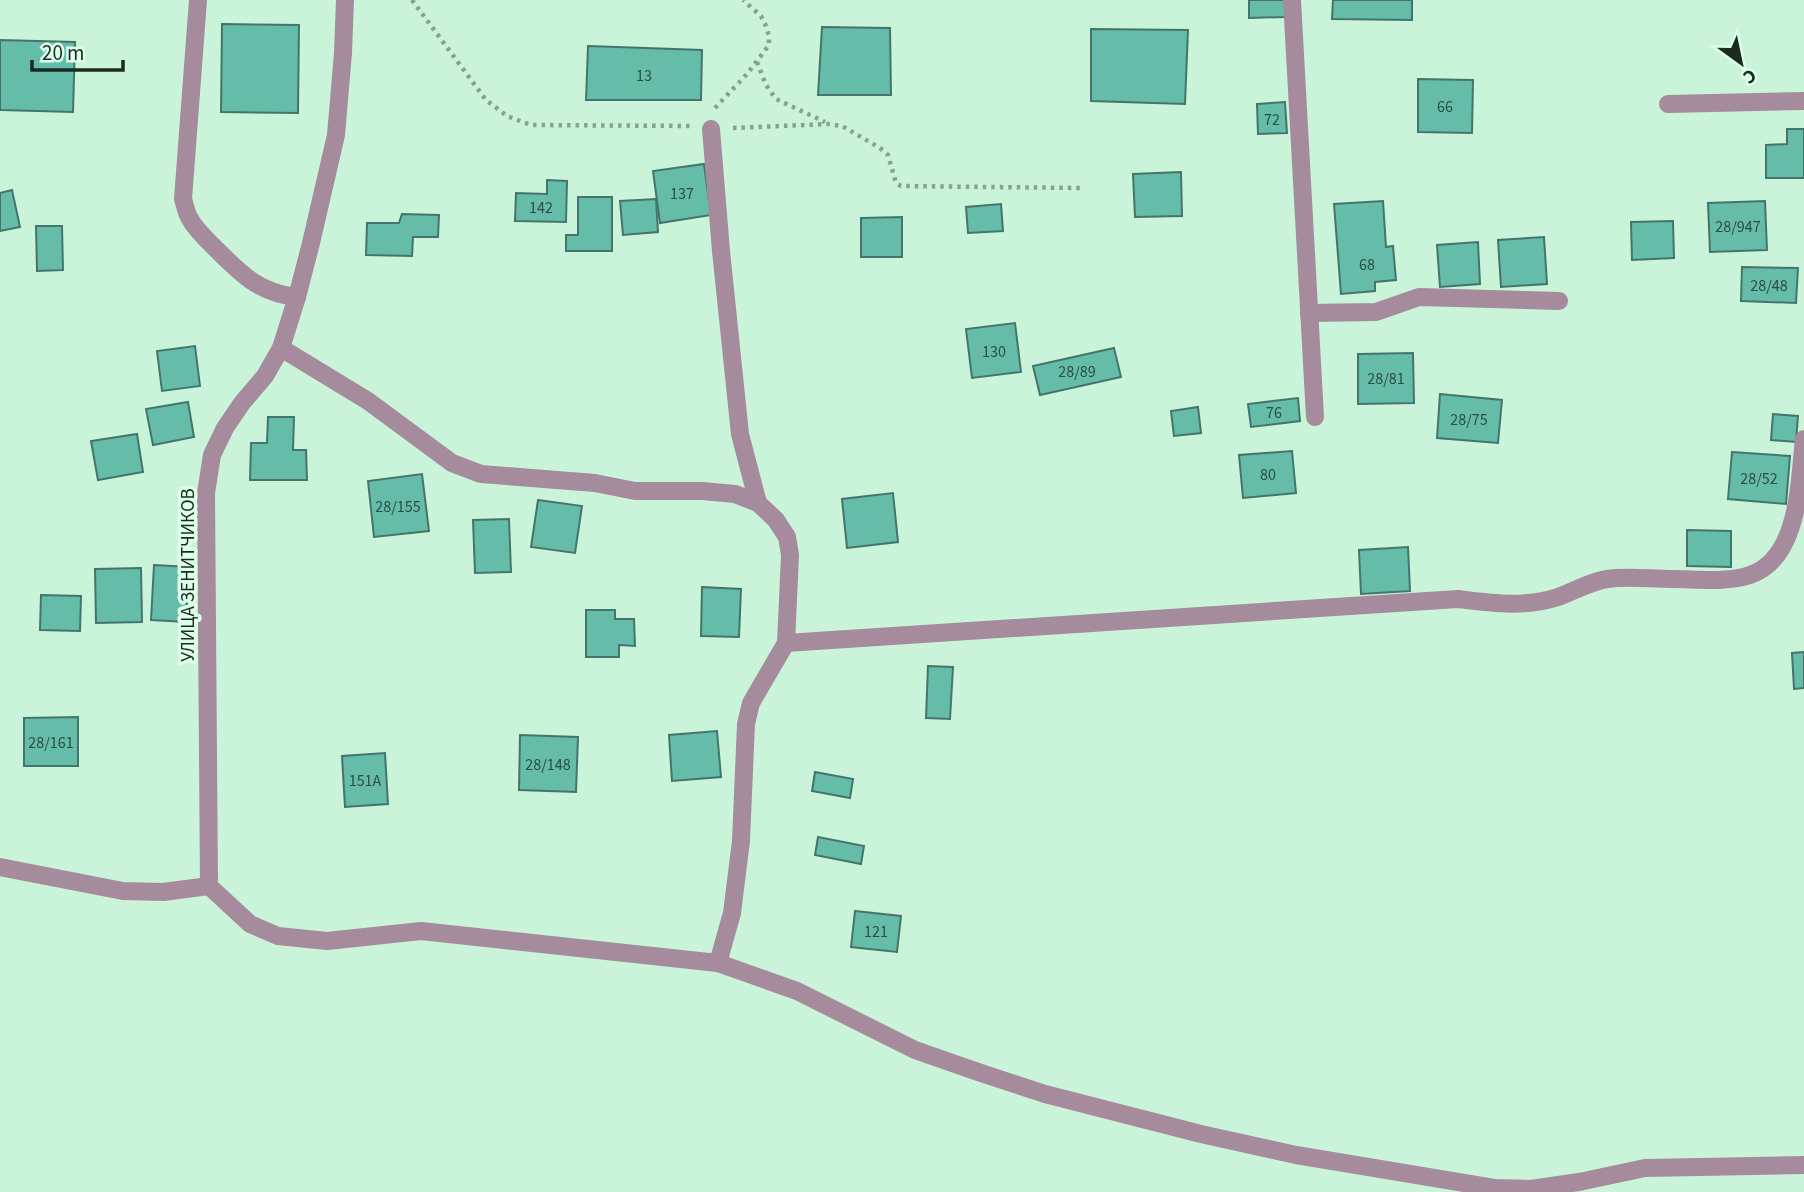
<svg xmlns="http://www.w3.org/2000/svg" width="1804" height="1192" viewBox="0 0 1804 1192" font-family="'Source Sans 3',sans-serif">
	<style>
		.building { fill: #64bca9; stroke: #45756a; stroke-width: 2 }
		.lines { fill: none; stroke-linecap: round; stroke-linejoin: round }
		.path { stroke: #84a390; stroke-width: 4.5; stroke-dasharray: 3.5 5; stroke-linecap: butt }
		.minor { stroke: #a58b9c; stroke-width: 18 }
		.labels { text-anchor: middle; stroke-width: 7; stroke-linejoin: round; paint-order: stroke }
		.number-label { font-size: 16px; fill: #2c4e43 }
		.street-label { font-size: 19px; fill: #1a2a21; stroke: #ddffea }
	</style>
	<rect width="100%" height="100%" fill="#caf4da"/>
	<!-- building -->
	<g class="building">
		<path d="M1249 0H1285V17L1249 18Z"/>
		<path d="M1333 0H1412V20L1332 19Z"/>
		<path d="M222 24 299 25 298 113 221 112Z"/>
		<path d="M822 27 890 28 891 95H818Z"/>
		<path d="M1091 29 1188 30 1185 104 1091 101Z"/>
		<path d="M0 40 75 42 73 112 0 110Z"/>
		<path d="M588 46 702 50 701 100H586Z"/>
		<path d="M1418 79 1473 80 1472 133 1418 132Z"/>
		<path d="M1285 102 1287 133 1258 134 1257 104Z"/>
		<path d="M1787 129H1804V178H1766V145L1787 144Z"/>
		<path d="M704 164 711 215 660 223 653 171Z"/>
		<path d="M1181 172 1182 216 1135 217 1133 174Z"/>
		<path d="M547 180 567 181 566 222 515 221 516 193 547 194Z"/>
		<path d="M12 190 20 227 0 231V193Z"/>
		<path d="M578 197H612V251H566V235H578Z"/>
		<path d="M656 199 658 232 623 235 620 201Z"/>
		<path d="M1383 201 1386 247 1393 246 1396 280 1375 282V291L1341 294 1334 204Z"/>
		<path d="M1765 201 1767 250 1710 252 1708 203Z"/>
		<path d="M1001 204 1003 231 968 233 966 207Z"/>
		<path d="M402 214 439 215 438 237H413L412 256 366 255 367 223H399Z"/>
		<path d="M902 217V257H861V218Z"/>
		<path d="M1673 221 1674 258 1632 260 1631 222Z"/>
		<path d="M36 226H62L63 270 37 271Z"/>
		<path d="M1544 237 1547 284 1501 287 1498 240Z"/>
		<path d="M1478 242 1480 284 1440 287 1437 245Z"/>
		<path d="M1742 267 1798 268 1796 303 1741 301Z"/>
		<path d="M1015 323 1021 372 972 378 966 329Z"/>
		<path d="M195 346 200 386 162 391 157 351Z"/>
		<path d="M1114 348 1121 377 1040 395 1033 366Z"/>
		<path d="M1413 353 1414 403 1358 404V354Z"/>
		<path d="M1440 394 1502 400 1498 443 1437 438Z"/>
		<path d="M1298 398 1300 421 1251 427 1248 404Z"/>
		<path d="M188 402 194 437 153 445 146 409Z"/>
		<path d="M1198 407 1201 433 1174 436 1171 411Z"/>
		<path d="M1773 414 1798 416 1796 442 1771 440Z"/>
		<path d="M268 417H294L293 450H306L307 480H250L251 443H267Z"/>
		<path d="M137 434 143 472 98 480 91 441Z"/>
		<path d="M1292 451 1296 493 1243 498 1239 455Z"/>
		<path d="M1732 452 1790 456 1786 504 1728 499Z"/>
		<path d="M422 474 429 531 374 537 368 481Z"/>
		<path d="M893 493 898 542 847 548 842 499Z"/>
		<path d="M538 500 582 506 575 553 531 547Z"/>
		<path d="M509 519 511 572 475 573 473 520Z"/>
		<path d="M1687 530 1731 531V567L1687 566Z"/>
		<path d="M1408 547 1410 591 1361 594 1359 550Z"/>
		<path d="M154 565 189 567 186 622 151 620Z"/>
		<path d="M141 568 142 622 96 623 95 569Z"/>
		<path d="M702 587 741 589 739 637 701 636Z"/>
		<path d="M41 595 81 596 80 631 40 630Z"/>
		<path d="M586 610H615V619H634L635 646 619 645V657H586Z"/>
		<path d="M1804 652V688L1794 689 1792 653Z"/>
		<path d="M928 666 953 667 950 719 926 718Z"/>
		<path d="M78 717V766H24V718Z"/>
		<path d="M717 731 721 777 672 781 669 735Z"/>
		<path d="M520 735 578 737 576 792 519 790Z"/>
		<path d="M385 753 388 804 345 807 342 756Z"/>
		<path d="M815 772 853 779 850 798 812 791Z"/>
		<path d="M818 837 864 846 861 864 815 855Z"/>
		<path d="M855 911 901 916 897 952 851 947Z"/>
	</g>
	<g class="lines">
		<!-- path -->
		<g class="path">
			<path d="M412 0 486 100 507 116 531 125 690 126"/>
			<path d="M757 62 766 85 776 99 825 122"/>
			<path d="M715 108 747 74 769 45V36L766 26 761 16 743 0"/>
			<path d="M733 128 828 124 842 126 880 148 888 155 896 183 901 186 1080 188"/>
		</g>
		<!-- minor -->
		<g class="minor">
			<path d="M198 0 183 199C185 205 186 213 190 219 196 230 206 239 215 248 241 274 259 293 297 297"/>
			<path d="M1292 0 1315 417"/>
			<path d="M1668 104 1804 101"/>
			<path d="M711 129 721 251 740 434 758 503"/>
			<path d="M1309 313 1376 312 1419 297 1559 301"/>
			<path d="M281 348 368 401 452 463 481 474 595 483 635 491H702L735 494 758 503 776 520 787 537 790 555 786 643"/>
			<path d="M0 867 123 891 163 892 209 886"/>
			<path d="M209 886 250 924 278 936 327 941 421 931 718 963 732 913 741 841 746 724 751 703 786 643 1458 599C1491 603 1525 608 1558 597 1575 591 1589 582 1607 579 1628 576 1651 579 1671 579 1697 579 1726 583 1750 575 1800 558 1799 481 1804 439"/>
			<path d="M209 886 206 493 212 455 225 428 242 403 265 376 281 348 297 297 311 243 336 135 343 53 345 0"/>
			<path d="M718 963 797 991 915 1050 981 1073 1045 1094 1201 1134 1296 1155 1494 1188 1531 1189 1579 1182 1645 1168 1804 1165"/>
		</g>
	</g>
	<g class="labels">
		<!-- number labels -->
		<g class="number-label">
			<text x="644" y="81">13</text>
			<text x="1445" y="112">66</text>
			<text x="1272" y="125">72</text>
			<text x="682" y="199">137</text>
			<text x="541" y="213">142</text>
			<text x="1738" y="232">28/947</text>
			<text x="1367" y="270">68</text>
			<text x="1769" y="291">28/48</text>
			<text x="994" y="357">130</text>
			<text x="1077" y="377">28/89</text>
			<text x="1386" y="384">28/81</text>
			<text x="1274" y="418">76</text>
			<text x="1469" y="425">28/75</text>
			<text x="1268" y="480">80</text>
			<text x="1759" y="484">28/52</text>
			<text x="398" y="512">28/155</text>
			<text x="51" y="748">28/161</text>
			<text x="548" y="770">28/148</text>
			<text x="365" y="786">151А</text>
			<text x="876" y="937">121</text>
		</g>
		<!-- street labels -->
		<g class="street-label">
			<text transform="translate(187 575) rotate(-90)" y="7">УЛИЦА ЗЕНИТЧИКОВ</text>
		</g>
	</g>
	<!-- north arrow -->
	<g transform="translate(1741 63) rotate(147)" stroke="#ddffea" stroke-width="5" paint-order="stroke">
	<path d="M0-5L12 26L0 18L-12 26Z" fill="#1a2a21"/>
	<text y="-10" font-size="19" font-weight="bold" text-anchor="middle" fill="#1a2a21">С</text>
	</g>
	<!-- scale -->
	<path d="M32 60v10h91v-10" fill="none" stroke="#1a2a21" stroke-width="3.5"/>
	<text x="42" y="60" font-size="21" fill="#1a2a21" stroke="#ddffea" stroke-width="5" paint-order="stroke">20 m</text>
</svg>
